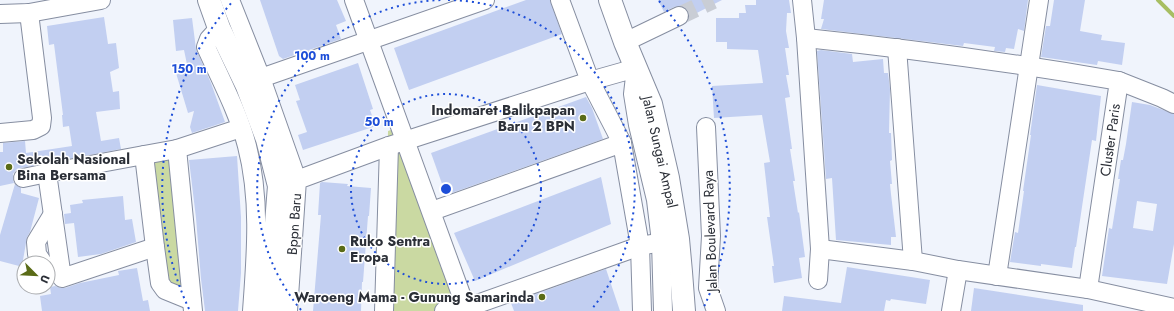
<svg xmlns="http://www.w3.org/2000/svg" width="1174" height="311" viewBox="0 0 1174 311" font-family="Jost,sans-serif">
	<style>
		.green { fill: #cad9a2 }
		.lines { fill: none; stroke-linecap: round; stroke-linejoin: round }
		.stream { stroke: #a7be62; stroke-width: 4 }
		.building { fill: #c2cff1; fill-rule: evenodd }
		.minor-tunnel { stroke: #c9cdd5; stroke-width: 18; stroke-dasharray: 18 9; stroke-linecap: butt }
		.minor-casing { stroke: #868ea1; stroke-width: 20 }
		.major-casing { stroke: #868ea1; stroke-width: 24 }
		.minor { stroke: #fff; stroke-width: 18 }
		.major { stroke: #fff; stroke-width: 22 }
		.ring { fill: none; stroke: #1d4ed8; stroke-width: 2; stroke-dasharray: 2 4 }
		.poi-dot { fill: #5a6b17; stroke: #fff; stroke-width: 1.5 }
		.labels { text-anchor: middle; stroke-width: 3; stroke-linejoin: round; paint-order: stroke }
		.poi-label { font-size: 14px; font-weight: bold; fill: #2b2f37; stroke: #fff; text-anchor: end }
		.street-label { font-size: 14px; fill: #2b2f37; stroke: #fff }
		.centre { fill: #1d4ed8; stroke: #fff; stroke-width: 2 }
		.ring-label { font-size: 12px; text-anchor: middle; font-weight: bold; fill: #1d4ed8; stroke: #fff; stroke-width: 3; stroke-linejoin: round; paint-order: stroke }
	</style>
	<rect width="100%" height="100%" fill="#f0f4fc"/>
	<!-- green -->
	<g class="green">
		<path d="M399 127 466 308 485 302 488 311H384L388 131Z"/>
		<path d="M177 149 192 301 158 278 144 155Z"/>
	</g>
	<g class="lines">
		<!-- stream -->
		<path class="stream" d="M1158 0 1174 16"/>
	</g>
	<!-- building -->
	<g class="building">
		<path d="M260 0H337L346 21 336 25 341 39 283 59 279 56Z"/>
		<path d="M526 0H550L562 34 409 90 394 48Z"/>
		<path d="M658 0H722L689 17 688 11 685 7 680 6 674 7 664 12Z"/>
		<path d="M756 0H789L791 13H787L786 31 789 48H785L789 75H786L790 97 785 98 792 149H790L795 181H793L798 213 799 212 805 257 799 258 802 278 774 283 772 266H774L767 217H770L764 163 770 162 762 115 714 118 712 86 763 83 758 50 727 49V42H716V18H739V13H746L745 5H756Z"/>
		<path d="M824 0H1028L1024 31 1018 29 1014 49 1006 48 1005 52 994 51 995 47 964 43 963 46 821 29 824 19H821Z"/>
		<path d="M1054 0H1085L1080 31 1102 35 1101 40 1125 43 1122 65 1098 61 1097 65 1041 57 1046 26H1050Z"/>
		<path d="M104 17 108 44 116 43 119 68 110 72 113 92 119 91 120 109 96 112 101 141 119 138 121 149 21 168 16 170 13 174V180L14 183 0 186V152H3V143L25 141 26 153 72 146 69 126 63 127 62 115H63L54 44 49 45 47 26Z"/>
		<path d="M192 18 196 49 211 83 225 122 192 133 190 127 194 111 188 113 176 73 188 69 184 50 176 51 173 20Z"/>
		<path d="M821 50 852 54 853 62 883 59 884 73H888L890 89 889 133H891L892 160 890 161 892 184H890L891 194 896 237H891V245L836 240 832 178 826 179 817 51Z"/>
		<path d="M358 63 373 109 370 110 376 126 303 150 298 135 307 132 296 101 300 100 295 85Z"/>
		<path d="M1037 85 1101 96 1096 141 1092 140 1076 247H1075L1072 268 1041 264V266L1010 262 1015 232 1018 233 1024 191H1023L1031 135H1030Z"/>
		<path d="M586 97 592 108 603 139 446 195 431 153Z"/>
		<path d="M1132 102 1150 105 1174 114V244L1167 284 1102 276 1109 228 1112 229 1120 179H1118L1121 160H1123L1126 144ZM1137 201 1157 204 1153 231 1133 228Z"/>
		<path d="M237 156 241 217V273L238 311H205L201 279 196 218 189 160Z"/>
		<path d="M601 177 611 224 475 281 454 233Z"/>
		<path d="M322 182 348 184 347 186 371 188 369 216H368L363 282H362L361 311H313L321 215H318L320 183Z"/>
		<path d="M15 184 21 188V193L39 198 30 232 27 237 22 266H19L0 261V235Z"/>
		<path d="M123 196 125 220 132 219 136 242 101 254 78 257 74 223 65 224 64 214 71 213 70 205 83 203 82 200Z"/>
		<path d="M847 267 930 280 926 304 891 299 890 301 886 300 884 311H782L784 296 841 303Z"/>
		<path d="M137 268 143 301 148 300 150 311H42L40 296 51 294 50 287 55 286 60 288H65L80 283 119 275 118 271Z"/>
		<path d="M606 269 620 311H514L511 303Z"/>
		<path d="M974 288 1083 305V311H971Z"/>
	</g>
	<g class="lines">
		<!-- minor-tunnel -->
		<path class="minor-tunnel" d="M679 16 713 0"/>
		<defs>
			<g id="minor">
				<path d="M230 0 261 78 297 180"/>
				<path d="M354 0 466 308"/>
				<path d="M560 0 590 81 622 143 640 246 642 311"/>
				<path d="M802 0 806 38 820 249 818 280"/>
				<path d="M0 14 29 13 101 0"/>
				<path d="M219 28 209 39 206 47C220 78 239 114 247 146 261 200 256 256 252 311"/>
				<path d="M806 38C911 49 1015 63 1119 81L1088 289"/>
				<path d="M625 42 679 16"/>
				<path d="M897 48 913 261"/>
				<path d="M1119 81 1162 98 1174 104"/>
				<path d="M247 86 261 78 485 0"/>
				<path d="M706 127 711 236 708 288 716 311"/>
				<path d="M0 133 33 130 41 126 42 118 29 13"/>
				<path d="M177 149 144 155 155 247 160 283 165 290 192 301"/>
				<path d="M144 155 47 173 62 278 155 247"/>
				<path d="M23 178 47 173"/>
				<path d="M432 211 622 143"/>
				<path d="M820 249 913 261 958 270 1088 289 1174 308"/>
				<path d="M43 263 37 254 36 242 53 214"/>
				<path d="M997 276 1039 0"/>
				<path d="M193 311 177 149 241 128"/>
				<path d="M288 311 297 180 389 146 590 81 636 68 633 94 638 125 656 200 661 242 663 311"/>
				<path d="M384 311 389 146"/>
				<path d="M444 311 466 308 640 246 651 244"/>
				<path d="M951 311 958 270"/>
			</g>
			<g id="major">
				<path d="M209 0 219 28 247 86 267 139 279 186 269 311"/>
				<path d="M610 0 625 42 651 104 668 178 678 239 681 272 684 311"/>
			</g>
		</defs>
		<!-- minor casing -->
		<use href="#minor" class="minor-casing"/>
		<!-- major casing -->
		<use href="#major" class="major-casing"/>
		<!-- minor -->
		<use href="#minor" class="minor"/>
		<!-- major -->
		<use href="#major" class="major"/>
	</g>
	<!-- distance rings -->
	<g class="ring">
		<circle cx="446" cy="189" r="95"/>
		<path d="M301 310A189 189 0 0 1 444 0M448 0A189 189 0 0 1 591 310"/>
		<path d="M189 309A284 284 0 0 1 233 1M659 1A284 284 0 0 1 703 309"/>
	</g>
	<!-- markers -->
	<g class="poi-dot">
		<circle cx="583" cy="118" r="4"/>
		<circle cx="9" cy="167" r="4"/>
		<circle cx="342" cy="249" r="4"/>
		<circle cx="542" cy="297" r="4"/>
	</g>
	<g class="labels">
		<!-- poi labels -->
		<g class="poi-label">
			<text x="575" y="115">Indomaret Balikpapan<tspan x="575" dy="16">Baru 2 BPN</tspan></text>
			<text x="17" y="164" text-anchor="start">Sekolah Nasional<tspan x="17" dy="16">Bina Bersama</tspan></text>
			<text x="350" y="246" text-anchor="start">Ruko Sentra<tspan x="350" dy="16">Eropa</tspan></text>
			<text x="534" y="302">Waroeng Mama - Gunung Samarinda</text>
		</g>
		<!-- street labels -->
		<g class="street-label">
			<text transform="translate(1110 140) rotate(-82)" y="5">Cluster Paris</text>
			<text transform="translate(660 152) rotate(77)" y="5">Jalan Sungai Ampal</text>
			<text transform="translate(294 224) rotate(-86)" y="5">Bppn Baru</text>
			<text transform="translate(710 231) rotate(-92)" y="5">Jalan Boulevard Raya</text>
		</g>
	</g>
	<circle cx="446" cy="189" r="6" class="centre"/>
	<g class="ring-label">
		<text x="312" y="60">100 m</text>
		<text x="189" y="73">150 m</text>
		<text x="379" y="126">50 m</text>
	</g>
	<!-- north arrow -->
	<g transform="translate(36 275) rotate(114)"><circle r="19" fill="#ffffff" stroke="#aaacaf"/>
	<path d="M0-3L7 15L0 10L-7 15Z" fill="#5a6b17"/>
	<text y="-6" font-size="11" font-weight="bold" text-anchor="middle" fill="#2b2f37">U</text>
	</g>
</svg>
